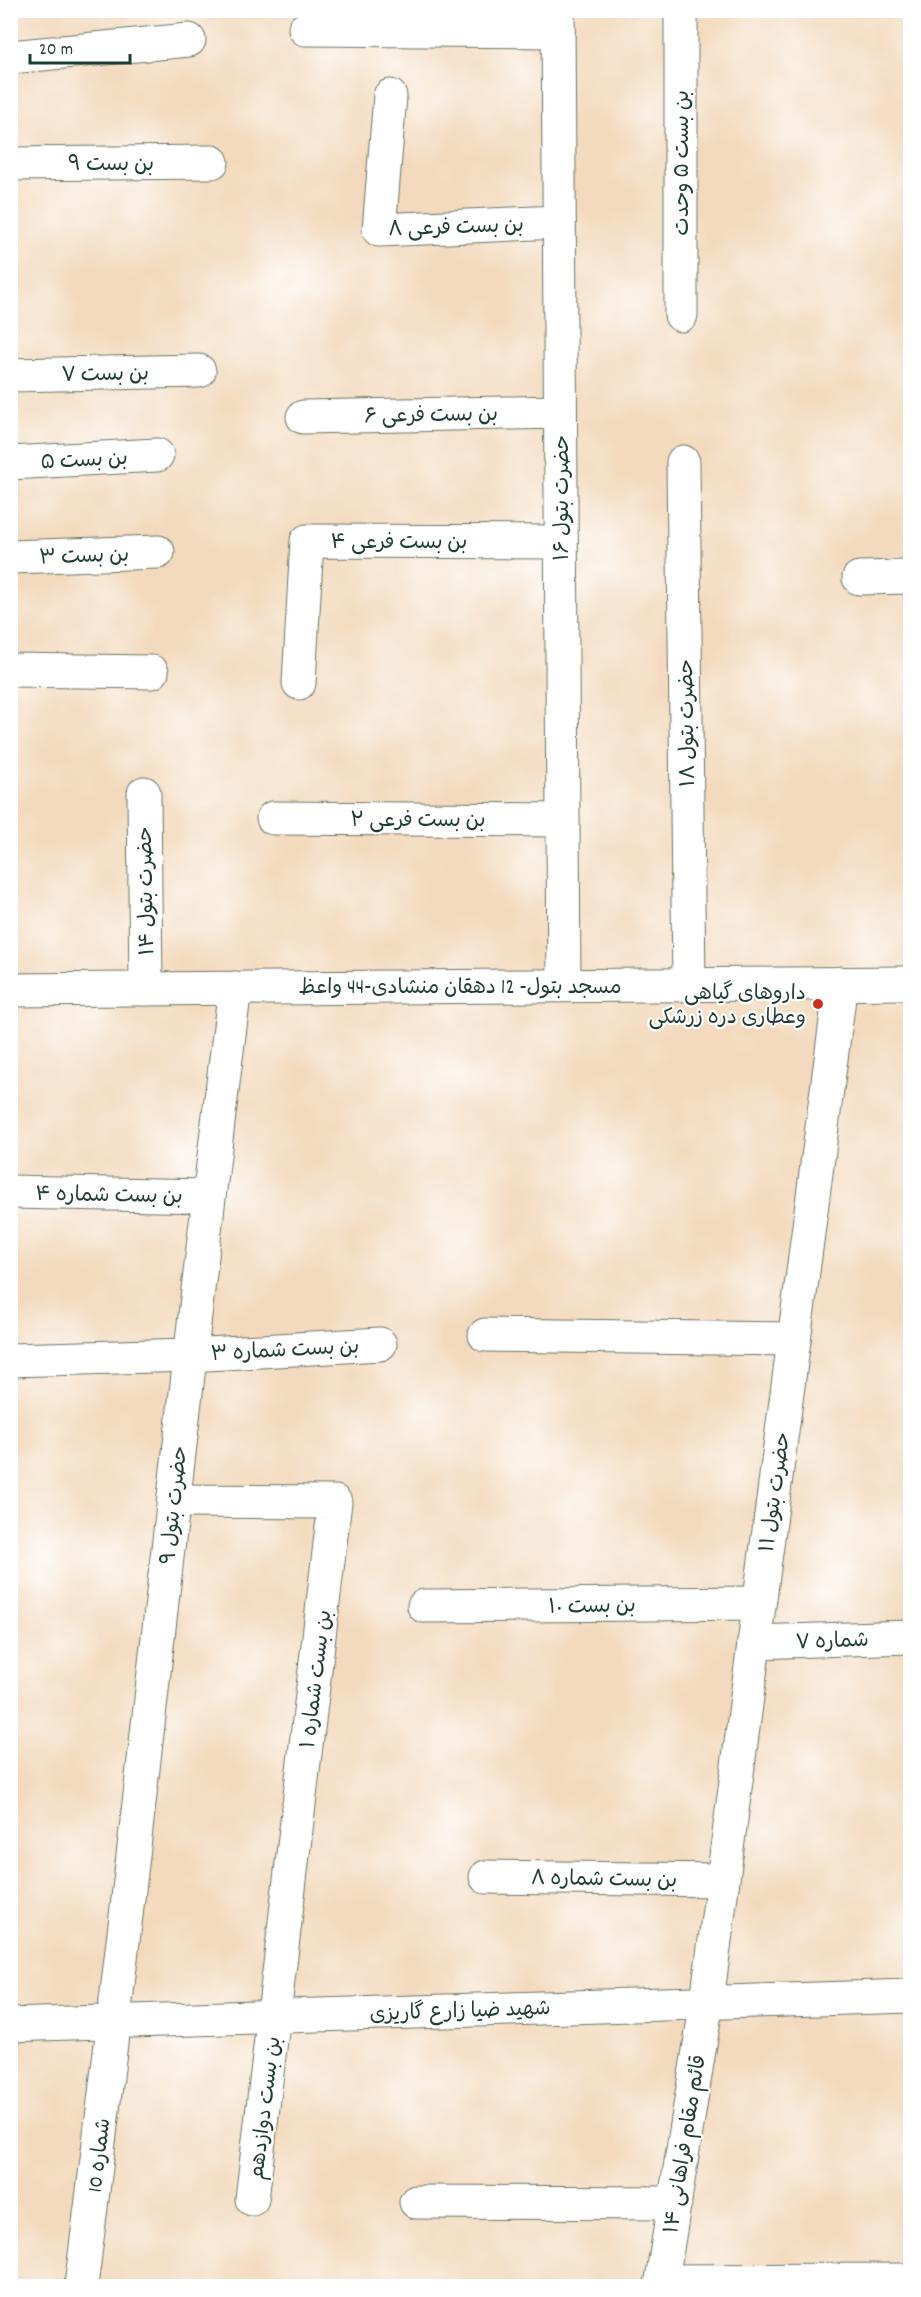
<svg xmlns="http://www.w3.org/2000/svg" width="921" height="2297" viewBox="0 0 921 2297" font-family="Dekko,'Playpen Sans Arabic',sans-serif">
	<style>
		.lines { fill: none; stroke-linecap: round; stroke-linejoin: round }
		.minor-casing { stroke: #697464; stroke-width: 35 }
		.minor { stroke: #fff; stroke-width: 33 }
		.poi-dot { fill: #c8321e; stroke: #fff; stroke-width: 2 }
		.labels { text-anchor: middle; stroke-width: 4.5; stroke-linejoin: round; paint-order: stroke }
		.street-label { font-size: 21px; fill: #1f3d34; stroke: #fff }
		.poi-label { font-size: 21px; fill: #1f3d34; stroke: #fff; text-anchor: end }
	</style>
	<rect width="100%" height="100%" fill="#fff"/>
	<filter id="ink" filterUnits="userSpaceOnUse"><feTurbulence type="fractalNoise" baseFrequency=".0167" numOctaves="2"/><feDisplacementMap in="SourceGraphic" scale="12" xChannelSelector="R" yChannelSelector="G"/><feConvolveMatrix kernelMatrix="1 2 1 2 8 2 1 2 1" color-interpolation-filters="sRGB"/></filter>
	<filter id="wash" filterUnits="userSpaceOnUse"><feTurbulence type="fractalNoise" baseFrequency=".008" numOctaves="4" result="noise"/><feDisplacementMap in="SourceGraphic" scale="24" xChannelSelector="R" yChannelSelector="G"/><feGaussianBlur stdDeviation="1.35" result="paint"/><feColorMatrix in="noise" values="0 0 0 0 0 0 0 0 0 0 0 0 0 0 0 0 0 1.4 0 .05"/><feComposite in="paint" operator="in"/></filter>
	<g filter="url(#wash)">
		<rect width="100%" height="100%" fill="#f3dabe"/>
	</g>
	<g filter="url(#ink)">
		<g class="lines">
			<defs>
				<g id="minor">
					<path d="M558 10 564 985"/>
					<path d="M681 10V315"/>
					<path d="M305 29 558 31"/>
					<path d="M10 57 189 40"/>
					<path d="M390 96 379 230 559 222"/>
					<path d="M10 164 212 162"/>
					<path d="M10 375 199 371"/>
					<path d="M303 417 560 412"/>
					<path d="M683 462 689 984"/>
					<path d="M10 463 157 455"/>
					<path d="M10 557 158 552"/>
					<path d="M859 578 910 577"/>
					<path d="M10 670 152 672"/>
					<path d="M299 683 307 541 561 542"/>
					<path d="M144 793 146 989"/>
					<path d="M273 818 563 820"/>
					<path d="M10 990 910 983"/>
					<path d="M10 1192 208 1196"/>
					<path d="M485 1335 794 1339"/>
					<path d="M10 1360 190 1355 380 1344"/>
					<path d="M174 1501 335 1502 252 2199"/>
					<path d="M424 1606 759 1603"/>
					<path d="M754 1642 910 1637"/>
					<path d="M486 1877 722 1880"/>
					<path d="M10 2025 910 1996"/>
					<path d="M416 2202 675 2203"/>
					<path d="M662 2281 910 2280"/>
					<path d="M81 2286C137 1854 179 1420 235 988"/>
					<path d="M661 2286 707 2001 841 983"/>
				</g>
			</defs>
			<!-- minor casing -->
			<use href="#minor" class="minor-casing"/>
			<!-- minor -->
			<use href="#minor" class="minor"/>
		</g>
	</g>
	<!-- markers -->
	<circle class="poi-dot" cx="818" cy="1004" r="6"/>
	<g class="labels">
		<!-- street labels -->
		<g class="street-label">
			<text x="111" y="170">بن بست ۹</text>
			<text transform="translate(681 163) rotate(-90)" y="7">بن بست ۵ وحدت</text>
			<text transform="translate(456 226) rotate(-2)" y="7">بن بست فرعی ۸</text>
			<text transform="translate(105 373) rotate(-1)" y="7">بن بست ۷</text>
			<text transform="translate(431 414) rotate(-1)" y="7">بن بست فرعی ۶</text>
			<text transform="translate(84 459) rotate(-3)" y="7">بن بست ۵</text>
			<text transform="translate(561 498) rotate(-90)" y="7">حضرت بتول ۱۶</text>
			<text x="399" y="548">بن بست فرعی ۴</text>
			<text transform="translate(84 555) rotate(-2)" y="7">بن بست ۳</text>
			<text transform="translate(686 723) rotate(-91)" y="7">حضرت بتول ۱۸</text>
			<text x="418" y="826">بن بست فرعی ۲</text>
			<text transform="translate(145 891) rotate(-91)" y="7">حضرت بتول ۱۴</text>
			<text x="460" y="993">مسجد بتول- 12 دهقان منشادی-44 واعظ</text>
			<text transform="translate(109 1194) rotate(1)" y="7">بن بست شماره ۴</text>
			<text transform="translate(285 1349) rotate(-3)" y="7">بن بست شماره ۳</text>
			<text transform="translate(774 1492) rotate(-82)" y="7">حضرت بتول ۱۱</text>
			<text transform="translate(173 1505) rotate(-84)" y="7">حضرت بتول ۹</text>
			<text transform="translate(592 1605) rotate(-1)" y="7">بن بست ۱۰</text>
			<text transform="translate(832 1640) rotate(-2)" y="7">شماره ۷</text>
			<text transform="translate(315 1679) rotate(-83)" y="7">بن بست شماره ۱</text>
			<text transform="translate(604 1878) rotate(1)" y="7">بن بست شماره ۸</text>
			<text transform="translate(460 2010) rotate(-2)" y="7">شهید ضیا زارع گاریزی</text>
			<text transform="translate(264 2108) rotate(-83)" y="7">بن بست دوازدهم</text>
			<text transform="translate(684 2144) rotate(-81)" y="7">۱۴ قائم مقام فراهانی</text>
			<text transform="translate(98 2155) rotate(-83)" y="7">شماره 10</text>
		</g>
		<!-- poi labels -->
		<g class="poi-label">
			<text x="806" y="999">داروهای گیاهی<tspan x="806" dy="24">وعطاری دره زرشکی</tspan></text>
		</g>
	</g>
	<!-- margin -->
	<rect width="921" height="2297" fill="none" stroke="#fff" stroke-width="36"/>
	<!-- scale -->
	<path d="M30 54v9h100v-9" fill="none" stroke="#1f3d34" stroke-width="3"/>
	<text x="39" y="54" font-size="18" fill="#1f3d34" stroke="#ffffff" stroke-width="4.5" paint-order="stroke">20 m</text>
</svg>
